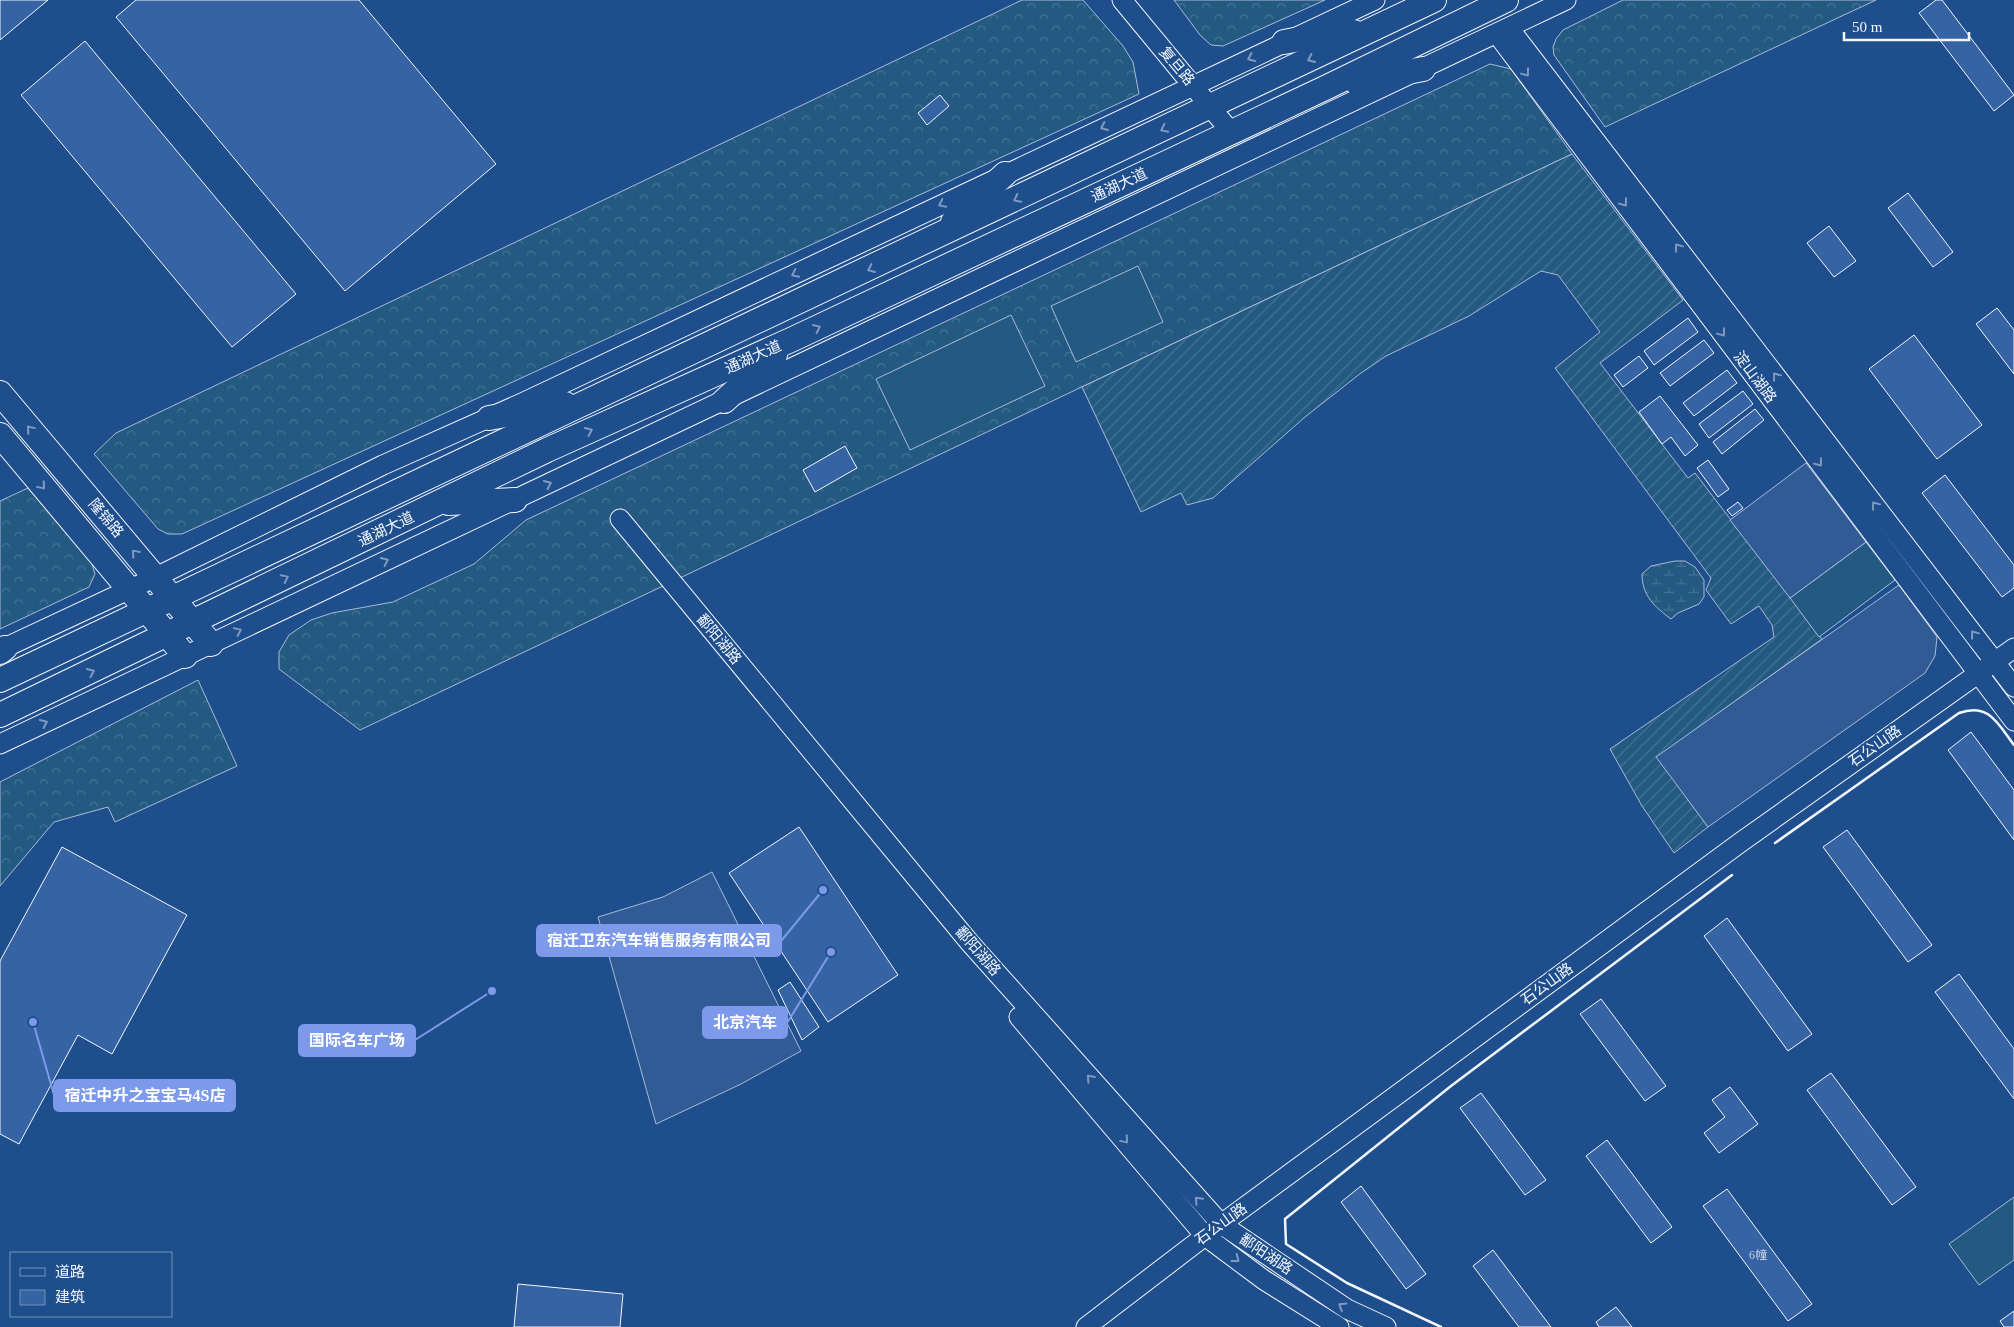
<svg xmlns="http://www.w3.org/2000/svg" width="2014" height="1327" viewBox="0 0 2014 1327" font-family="'Times New Roman','Noto Sans SC',serif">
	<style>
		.forest { fill: url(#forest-crowns); stroke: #a8bbd7 }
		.wetland { fill: url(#wetland-marsh); stroke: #a8bbd7 }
		.garden { fill: url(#garden-furrows); stroke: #a8bbd7 }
		.pitch { fill: #245a82; stroke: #a8bbd7 }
		.parking { fill: #305b95; stroke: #a8bbd7 }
		.building { fill: #3563a3; stroke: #f2f6ff }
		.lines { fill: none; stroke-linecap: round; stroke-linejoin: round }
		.minor-casing { stroke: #f2f6ff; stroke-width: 21 }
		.major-casing { stroke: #f2f6ff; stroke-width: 26 }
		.minor { stroke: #1f4e8c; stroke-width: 19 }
		.major { stroke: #1f4e8c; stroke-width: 24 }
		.wall { stroke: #f2f6ff; stroke-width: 2.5 }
		.oneway { stroke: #7e9ac0 }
		.labels { text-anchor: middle; stroke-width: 4; stroke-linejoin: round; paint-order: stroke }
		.number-label { font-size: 12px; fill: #c3d1e8 }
		.street-label { font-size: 15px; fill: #f2f6ff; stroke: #1f4e8c }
		.leader { fill: none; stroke: #7d9aea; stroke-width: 2 }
		.callout-dot { fill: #7d9aea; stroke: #1f4e8c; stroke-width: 2 }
		.callout { fill: #7d9aea; stroke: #7d9aea; stroke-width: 2 }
		.callout-label { font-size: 16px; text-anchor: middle; font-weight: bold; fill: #fff }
	</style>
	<defs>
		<pattern id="forest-crowns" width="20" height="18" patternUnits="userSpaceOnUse" patternTransform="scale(1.25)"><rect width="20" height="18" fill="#245a82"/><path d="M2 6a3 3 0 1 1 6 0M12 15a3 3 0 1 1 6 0" fill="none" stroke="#447295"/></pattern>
		<pattern id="wetland-marsh" width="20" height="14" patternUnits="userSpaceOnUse" patternTransform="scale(1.25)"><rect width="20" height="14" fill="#245a82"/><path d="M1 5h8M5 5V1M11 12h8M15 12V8" fill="none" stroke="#447295"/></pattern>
		<pattern id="garden-furrows" width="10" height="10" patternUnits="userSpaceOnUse" patternTransform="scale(1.25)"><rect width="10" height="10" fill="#245a82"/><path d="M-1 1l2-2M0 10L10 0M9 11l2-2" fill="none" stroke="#447295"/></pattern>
	</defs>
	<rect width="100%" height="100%" fill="#1f4e8c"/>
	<!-- forest -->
	<g class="forest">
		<path d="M1022 0H1083L1123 46 1133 62 1139 94 182 534H168L158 529 94 454 116 433Z"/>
		<path d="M1174 0H1325L1223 46 1211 45 1200 35Z"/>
		<path d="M1623 0H1876L1605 127 1554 55 1553 47 1556 39 1563 30Z"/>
		<path d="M1490 64 1511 69 1572 154 360 730 279 669V652L289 635 311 620 332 613 393 602 474 564 526 520Z"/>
		<path d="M28 488 91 561 95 574 89 587 0 629V501Z"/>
		<path d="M198 680 237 766 115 822 108 807 54 822 0 886V782Z"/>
	</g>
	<!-- wetland -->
	<path class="wetland" d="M1675 561H1685L1695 567 1704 580V597L1699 604 1678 613 1671 619C1655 607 1642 596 1642 574L1651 566Z"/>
	<!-- garden -->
	<path class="garden" d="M1572 154 1683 300 1600 363 1688 478 1695 473 1822 639 1657 757 1708 827 1674 853 1642 806 1610 749 1774 637 1772 625 1759 606 1731 624 1706 590 1711 578 1555 368 1600 332 1558 275 1541 271 1469 316 1386 356 1361 373 1305 417 1213 498 1187 505 1181 493 1141 512 1082 387Z"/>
	<!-- pitch -->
	<g class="pitch">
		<path d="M1138 266 1163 322 1076 362 1051 306Z"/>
		<path d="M1011 315 1045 386 910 450 876 379Z"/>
		<path d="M1866 542 1895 580 1819 637 1790 598Z"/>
		<path d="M2014 1197V1260L1979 1285 1949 1244Z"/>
	</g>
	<!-- parking -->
	<g class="parking">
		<path d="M1806 463 1866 542 1790 598 1730 520Z"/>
		<path d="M1899 585 1937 637 1935 656 1925 673 1708 827 1656 757Z"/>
		<path d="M712 872 801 1051 741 1084 656 1124 598 917 663 897Z"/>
	</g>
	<!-- building -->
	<g class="building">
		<path d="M0 0H48L0 40Z"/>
		<path d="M136 0H359L496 164 345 291 116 17Z"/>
		<path d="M1936 0H1942L2014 95 1994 111 1919 13Z"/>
		<path d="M85 41 296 294 232 347 21 95Z"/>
		<path d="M940 95 949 106 927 125 918 113Z"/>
		<path d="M1908 193 1953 252 1933 267 1888 208Z"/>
		<path d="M1829 226 1856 261 1834 277 1807 243Z"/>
		<path d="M1997 308 2014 330V374L1976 324Z"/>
		<path d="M1688 318 1698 332 1654 365 1644 351Z"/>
		<path d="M1914 335 1982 425 1937 459 1869 369Z"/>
		<path d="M1704 340 1714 353 1670 386 1660 373Z"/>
		<path d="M1639 356 1648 368 1623 387 1614 375Z"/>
		<path d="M1727 370 1737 383 1694 416 1683 403Z"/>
		<path d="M1743 391 1753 404 1709 438 1699 424Z"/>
		<path d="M1660 396 1698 445 1685 456 1671 437 1662 444 1639 412Z"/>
		<path d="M1755 409 1764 420 1722 454 1713 442Z"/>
		<path d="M845 446 857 468 815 492 803 470Z"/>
		<path d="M1708 460 1729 489 1718 497 1697 468Z"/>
		<path d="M1945 475 2014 565V588L2002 597 1922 493Z"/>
		<path d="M1738 502 1743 508 1732 516 1727 510Z"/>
		<path d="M1971 732 2014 790V840L1948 750Z"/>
		<path d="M799 827 898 975 828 1022 729 873Z"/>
		<path d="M1847 830 1932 945 1908 962 1823 847Z"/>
		<path d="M62 847 187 915 112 1054 78 1035 19 1144 0 1134V961Z"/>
		<path d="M1727 918 1812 1034 1788 1051 1704 936Z"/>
		<path d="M1959 974 2014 1049V1099L1935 992Z"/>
		<path d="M790 982 819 1027 802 1040 778 990Z"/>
		<path d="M1601 999 1666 1086 1645 1101 1580 1014Z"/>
		<path d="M1831 1073 1916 1187 1892 1205 1807 1090Z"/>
		<path d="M1730 1087 1758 1124 1719 1153 1704 1133 1725 1117 1712 1100Z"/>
		<path d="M1481 1093 1546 1180 1525 1195 1460 1108Z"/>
		<path d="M1607 1140 1672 1227 1651 1243 1586 1156Z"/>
		<path d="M1361 1186 1426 1274 1406 1289 1341 1202Z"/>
		<path d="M1727 1189 1812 1304 1788 1321 1703 1206Z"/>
		<path d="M1493 1250 1551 1327H1519L1473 1266Z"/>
		<path d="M518 1284 623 1294 620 1327H514Z"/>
		<path d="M1616 1307 1632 1327H1599L1596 1322Z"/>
		<path d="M2014 1311V1327H2004L2000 1321Z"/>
	</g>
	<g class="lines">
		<defs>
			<g id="minor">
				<path d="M1122 0 1231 132"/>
				<path d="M1509 28 2014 687"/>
				<path d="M1497 34 2014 721"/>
				<path d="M620 519 970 943 1221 1224 1347 1309 1386 1327"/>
				<path d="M0 650 156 577 383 465 522 403 1375 0"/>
				<path d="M0 744 1566 0"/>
				<path d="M1019 1017 1205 1236 1264 1280 1339 1327"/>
				<path d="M1086 1327 1205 1236 1741 842 2014 648"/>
			</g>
			<g id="major">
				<path d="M1284 42 1326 34 1354 32"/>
				<path d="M1356 82 1423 69"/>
				<path d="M953 222 1005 174"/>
				<path d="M0 393 211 644"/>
				<path d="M724 401 775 355"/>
				<path d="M489 418 565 404"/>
				<path d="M0 435 185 656"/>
				<path d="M448 503 515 500"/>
				<path d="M0 652 5 648"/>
				<path d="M0 680 1434 0"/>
				<path d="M0 715 547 450 793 339 1325 88 1506 0"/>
			</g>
		</defs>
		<!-- minor casing -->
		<use href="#minor" class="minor-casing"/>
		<!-- major casing -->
		<use href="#major" class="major-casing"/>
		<!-- minor -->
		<use href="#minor" class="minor"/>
		<!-- major -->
		<use href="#major" class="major"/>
		<!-- wall -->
		<g class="wall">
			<path d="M1775 843 1959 713C1989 702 1998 724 2014 745"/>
			<path d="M1441 1327 1347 1283 1286 1244 1285 1219 1451 1086 1732 875"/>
		</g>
	</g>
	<!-- one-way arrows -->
	<defs><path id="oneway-chevron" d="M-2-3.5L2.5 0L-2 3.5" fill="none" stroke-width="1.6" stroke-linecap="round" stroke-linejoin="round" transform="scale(1.25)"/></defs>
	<g class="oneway">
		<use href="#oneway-chevron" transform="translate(1251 58) rotate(155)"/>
		<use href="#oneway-chevron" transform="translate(1311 59) rotate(155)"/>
		<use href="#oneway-chevron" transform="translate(1526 73) rotate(53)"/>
		<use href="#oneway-chevron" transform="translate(1104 127) rotate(155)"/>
		<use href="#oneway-chevron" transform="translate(1164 129) rotate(154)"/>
		<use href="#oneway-chevron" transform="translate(1017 199) rotate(154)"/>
		<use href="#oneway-chevron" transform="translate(1624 203) rotate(53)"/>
		<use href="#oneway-chevron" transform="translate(942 204) rotate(154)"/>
		<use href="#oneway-chevron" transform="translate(1678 247) rotate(-127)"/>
		<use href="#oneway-chevron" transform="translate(871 269) rotate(155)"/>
		<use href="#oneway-chevron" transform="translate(795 274) rotate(154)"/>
		<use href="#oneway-chevron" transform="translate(817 328) rotate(-25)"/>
		<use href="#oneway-chevron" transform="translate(1722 333) rotate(53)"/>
		<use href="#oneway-chevron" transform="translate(1776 376) rotate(-127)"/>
		<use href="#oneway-chevron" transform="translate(30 429) rotate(-130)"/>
		<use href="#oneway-chevron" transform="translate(589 431) rotate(-24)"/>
		<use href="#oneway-chevron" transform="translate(1819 463) rotate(53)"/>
		<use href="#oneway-chevron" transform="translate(548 484) rotate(-25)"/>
		<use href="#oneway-chevron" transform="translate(42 486) rotate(50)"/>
		<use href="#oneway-chevron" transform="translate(1875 505) rotate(-127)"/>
		<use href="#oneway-chevron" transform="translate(135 553) rotate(-131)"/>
		<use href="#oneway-chevron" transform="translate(385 561) rotate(-25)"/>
		<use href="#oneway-chevron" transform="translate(285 578) rotate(-26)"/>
		<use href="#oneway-chevron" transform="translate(238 631) rotate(-26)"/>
		<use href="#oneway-chevron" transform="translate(1974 634) rotate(-127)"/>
		<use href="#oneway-chevron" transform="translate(91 672) rotate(-25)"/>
		<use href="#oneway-chevron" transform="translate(44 723) rotate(-25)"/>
		<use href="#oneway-chevron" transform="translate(1090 1078) rotate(-132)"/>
		<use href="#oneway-chevron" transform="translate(1125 1140) rotate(50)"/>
		<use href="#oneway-chevron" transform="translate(1198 1200) rotate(-133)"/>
		<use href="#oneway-chevron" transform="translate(1236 1259) rotate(37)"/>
		<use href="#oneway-chevron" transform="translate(1342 1306) rotate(-148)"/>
	</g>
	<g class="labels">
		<!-- number labels -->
		<g class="number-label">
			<text x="1758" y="1259">6幢</text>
		</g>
		<!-- street labels -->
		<g class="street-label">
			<text transform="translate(1177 66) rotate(50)" y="5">复旦路</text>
			<text transform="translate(1119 185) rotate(-25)" y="5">通湖大道</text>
			<text transform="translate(753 357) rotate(-24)" y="5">通湖大道</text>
			<text transform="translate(1755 377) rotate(53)" y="5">淀山湖路</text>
			<text transform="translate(106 518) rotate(50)" y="5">隆锦路</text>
			<text transform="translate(386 529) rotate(-26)" y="5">通湖大道</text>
			<text transform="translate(719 639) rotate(50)" y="5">鄱阳湖路</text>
			<text transform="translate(1875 746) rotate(-35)" y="5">石公山路</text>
			<text transform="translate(978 951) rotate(49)" y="5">鄱阳湖路</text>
			<text transform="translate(1547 984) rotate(-36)" y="5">石公山路</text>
			<text transform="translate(1221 1224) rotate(-36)" y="5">石公山路</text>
			<text transform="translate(1266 1254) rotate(34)" y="5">鄱阳湖路</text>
		</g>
	</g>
	<!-- callouts -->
	<path class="leader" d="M823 890L781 941M831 952L787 1023M492 991L415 1040M33 1022L54 1095"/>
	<g class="callout-dot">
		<circle cx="823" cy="890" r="5"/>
		<circle cx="831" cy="952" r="5"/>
		<circle cx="492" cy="991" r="5"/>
		<circle cx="33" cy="1022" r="5"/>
	</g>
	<g class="callout">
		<rect x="537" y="925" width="244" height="31" rx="5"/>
		<rect x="703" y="1007" width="84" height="31" rx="5"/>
		<rect x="299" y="1025" width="116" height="31" rx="5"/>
		<rect x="54" y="1080" width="181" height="31" rx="5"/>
	</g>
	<g class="callout-label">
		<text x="659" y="946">宿迁卫东汽车销售服务有限公司</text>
		<text x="745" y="1028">北京汽车</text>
		<text x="357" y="1046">国际名车广场</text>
		<text x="145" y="1101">宿迁中升之宝宝马4S店</text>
	</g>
	<!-- legend -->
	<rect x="10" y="1252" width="162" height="65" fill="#1f4e8c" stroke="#7391ba"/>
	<rect x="20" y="1268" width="25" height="8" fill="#1f4e8c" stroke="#7391ba"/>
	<text x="55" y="1277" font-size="15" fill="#f2f6ff">道路</text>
	<rect x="20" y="1290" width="25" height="15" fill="#3563a3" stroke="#7391ba"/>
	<text x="55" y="1302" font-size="15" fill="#f2f6ff">建筑</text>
	<!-- scale -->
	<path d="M1844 32v8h125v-8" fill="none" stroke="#f2f6ff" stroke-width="2.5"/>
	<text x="1852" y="32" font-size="15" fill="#f2f6ff" stroke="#1f4e8c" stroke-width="4" paint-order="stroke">50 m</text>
</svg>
